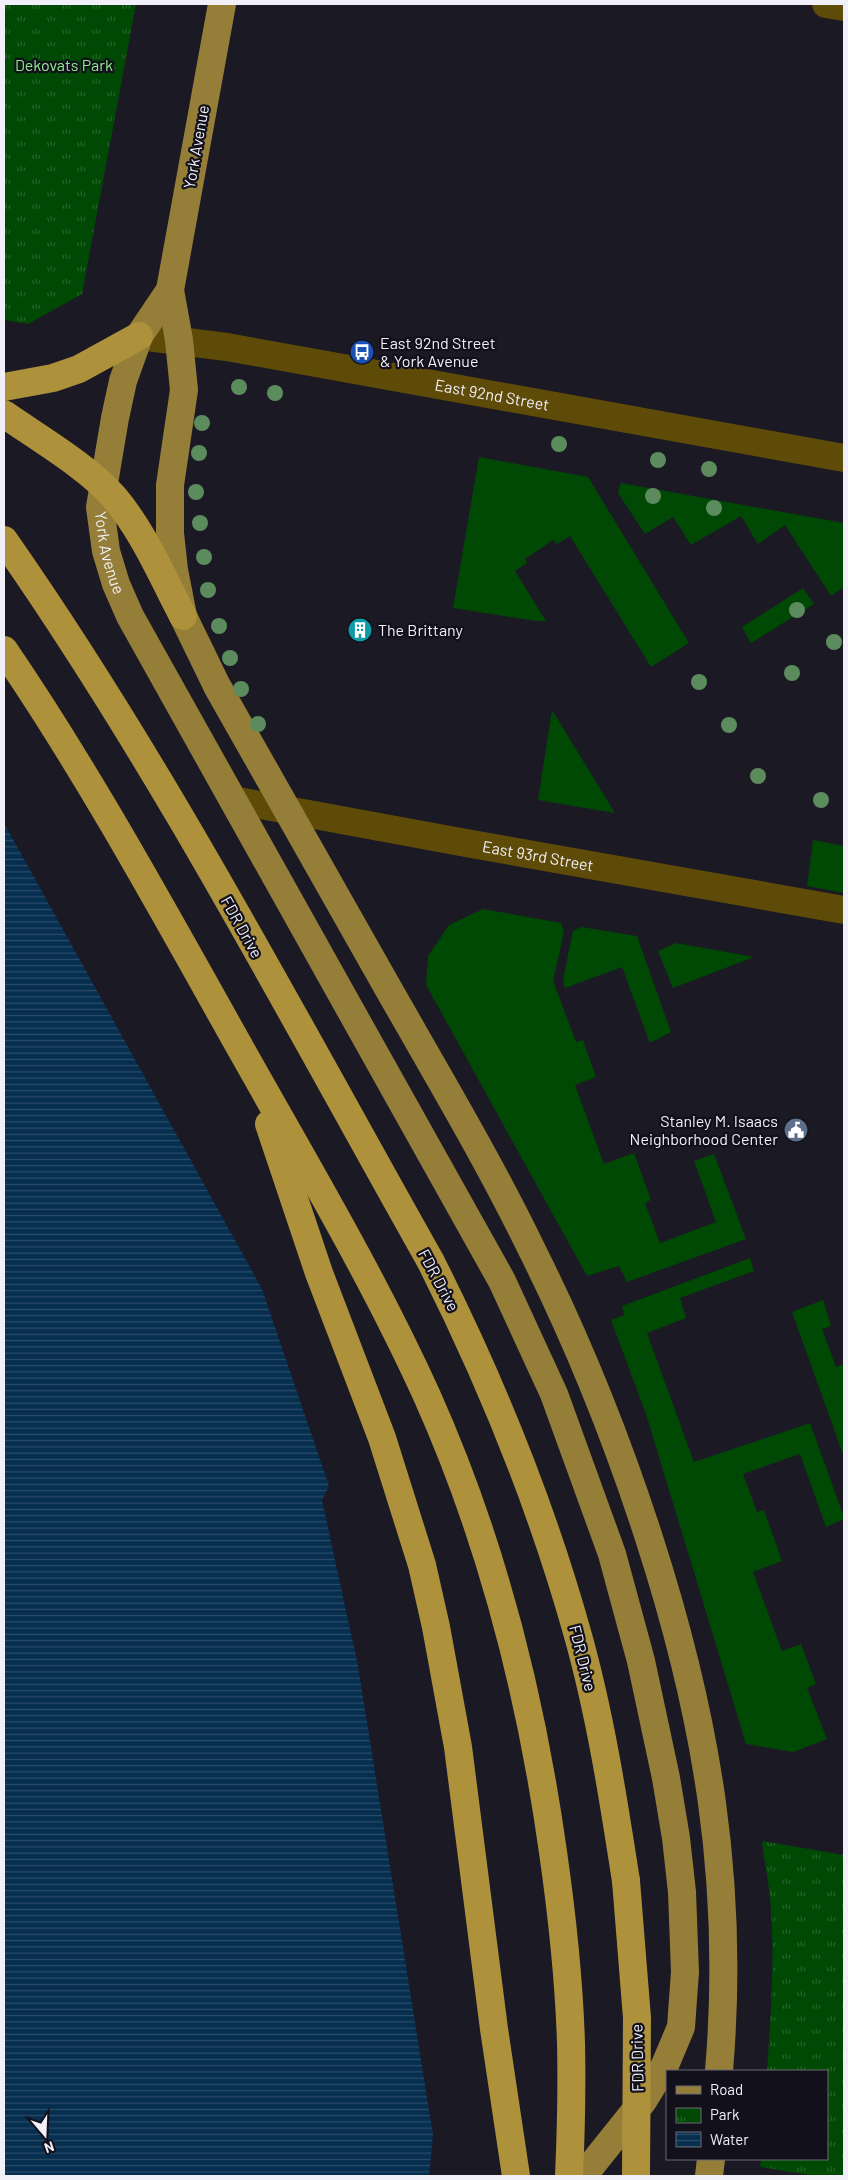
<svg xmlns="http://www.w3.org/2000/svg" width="848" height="2180" viewBox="0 0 848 2180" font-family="Barlow,sans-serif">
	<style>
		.grass { fill: #004904 }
		.park { fill: url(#park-tufts) }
		.water { fill: url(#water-rules) }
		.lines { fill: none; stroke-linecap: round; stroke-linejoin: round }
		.minor { stroke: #5e4b08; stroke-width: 28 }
		.major { stroke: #947e38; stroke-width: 28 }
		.highway { stroke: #ad913b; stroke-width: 28 }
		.highway-bridge { stroke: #ad913b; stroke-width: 28 }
		.tree { fill: #5c8c5e }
		.labels { text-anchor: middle; stroke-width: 4.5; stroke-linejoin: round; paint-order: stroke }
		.park-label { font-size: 16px; fill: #91eb8e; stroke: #12101a }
		.street-label { font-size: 16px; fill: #f1eff7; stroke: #12101a }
		.poi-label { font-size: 16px; fill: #f1eff7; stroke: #12101a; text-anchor: start }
	</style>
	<defs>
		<pattern id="park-tufts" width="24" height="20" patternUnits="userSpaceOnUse" patternTransform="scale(1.25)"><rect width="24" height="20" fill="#004904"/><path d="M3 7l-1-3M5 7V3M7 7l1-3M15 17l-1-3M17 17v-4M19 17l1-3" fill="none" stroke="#266429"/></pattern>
		<pattern id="water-rules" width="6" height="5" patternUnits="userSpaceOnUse" patternTransform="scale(1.25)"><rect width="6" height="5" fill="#062e4f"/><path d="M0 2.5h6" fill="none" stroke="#2b4d69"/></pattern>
	</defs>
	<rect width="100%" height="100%" fill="#1b1924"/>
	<!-- grass -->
	<g class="grass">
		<path d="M479 457 588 477 689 643 651 667 570 536 557 544 553 540 525 559 527 563 515 571 546 621H536L453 608Z"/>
		<path d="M621 483 844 523V587L831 596 785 525 758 544 741 516 691 545 673 517 645 534 618 493Z"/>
		<path d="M803 588 814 604 751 643 742 627Z"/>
		<path d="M552 710 615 813 538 800Z"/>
		<path d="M813 840 844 846V893L807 886Z"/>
		<path d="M483 909 561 923 564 932 553 981 576 1042 583 1040 596 1077 575 1085 604 1164 634 1153 651 1200 645 1203 660 1243 716 1222 694 1161 714 1154 746 1239 627 1282 619 1266 587 1276 426 985 428 956 449 925Z"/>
		<path d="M581 927 637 936 671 1032 650 1043 622 967 565 988 563 980 573 931Z"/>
		<path d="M676 943 754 957 673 988 658 951Z"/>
		<path d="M750 1258 754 1271 680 1298 686 1318 647 1333 694 1462 810 1423 844 1517V1519L826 1527 800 1454 743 1474 757 1512 764 1510 782 1561 753 1572 782 1651 801 1644 816 1684 807 1688 827 1739 793 1752 746 1744 646 1414 611 1320 624 1315 622 1306Z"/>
		<path d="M823 1300 831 1326 822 1329 836 1367 844 1364V1457L792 1312Z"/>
	</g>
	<!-- park -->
	<g class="park">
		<path d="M4 4H136L82 294 28 324 4 320Z"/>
		<path d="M762 1841 844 1855V2176H815L760 2167 761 2159H827V2071H767C771 2014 775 1956 770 1898 768 1879 764 1860 762 1841Z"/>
	</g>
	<!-- water -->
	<path class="water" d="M4 823 262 1289 329 1486 322 1500 358 1666 433 2135 429 2176H4Z"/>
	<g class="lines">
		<!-- minor -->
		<g class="minor">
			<path d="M826 4 844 7"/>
			<path id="s1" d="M139 336 227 347 844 458"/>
			<path id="s2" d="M233 800 466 843 844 910"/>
		</g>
		<!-- major -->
		<g class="major">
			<path d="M222 4 170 290 179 340 184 390 170 485V533L174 570 183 616 217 686C272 785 328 883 384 981 435 1071 488 1159 533 1252 579 1344 617 1439 649 1538 707 1717 735 1883 719 2071"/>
			<path id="s3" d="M170 290 139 336 123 381 115 418 100 507 106 551 116 584 130 616 502 1281 554 1394 612 1554 641 1661 666 1778 676 1838 682 1892 685 1972 681 2027 665 2065 643 2101 583 2176"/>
			<path d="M709 2176 711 2159"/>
		</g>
		<!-- highway -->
		<g class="highway">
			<path d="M4 387 53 378 79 369 139 336"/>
			<path d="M4 414C37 437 88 467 114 497 143 531 162 576 183 616"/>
			<path d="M4 540C164 769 294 1019 431 1262 491 1381 541 1504 577 1632 600 1713 613 1797 626 1881"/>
			<path d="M4 650C92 779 166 916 242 1051 306 1165 373 1277 427 1396 492 1541 531 1695 553 1852 562 1915 569 1979 571 2043 572 2087 571 2132 569 2176"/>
			<path d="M269 1124 319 1273 382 1438 422 1565 436 1627 458 1747 494 2029 516 2176"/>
		</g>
		<!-- highway-bridge -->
		<path class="highway-bridge" d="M626 1881 637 2018 636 2176"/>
	</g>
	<!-- trees -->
	<g class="tree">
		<circle cx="239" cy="387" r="8"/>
		<circle cx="275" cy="393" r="8"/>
		<circle cx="202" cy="423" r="8"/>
		<circle cx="559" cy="444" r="8"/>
		<circle cx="199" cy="453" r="8"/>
		<circle cx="658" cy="460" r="8"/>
		<circle cx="709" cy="469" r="8"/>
		<circle cx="196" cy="492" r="8"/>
		<circle cx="653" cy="496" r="8"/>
		<circle cx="714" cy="508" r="8"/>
		<circle cx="200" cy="523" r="8"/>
		<circle cx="204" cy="557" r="8"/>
		<circle cx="208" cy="590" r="8"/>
		<circle cx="797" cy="610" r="8"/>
		<circle cx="219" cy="626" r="8"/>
		<circle cx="834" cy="642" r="8"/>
		<circle cx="230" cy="658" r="8"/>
		<circle cx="792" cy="673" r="8"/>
		<circle cx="699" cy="682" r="8"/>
		<circle cx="241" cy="689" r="8"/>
		<circle cx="258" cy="724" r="8"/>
		<circle cx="729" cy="725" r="8"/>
		<circle cx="758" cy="776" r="8"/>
		<circle cx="821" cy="800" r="8"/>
	</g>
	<!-- icons -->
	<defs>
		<symbol id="bus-disc" viewBox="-11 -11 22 22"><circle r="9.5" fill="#1a4fb4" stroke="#12101a"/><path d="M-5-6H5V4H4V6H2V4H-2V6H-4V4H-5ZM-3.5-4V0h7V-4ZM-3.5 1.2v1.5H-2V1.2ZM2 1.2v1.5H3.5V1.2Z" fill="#fff"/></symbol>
		<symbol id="building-disc" viewBox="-11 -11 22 22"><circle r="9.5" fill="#0f9aa8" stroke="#12101a"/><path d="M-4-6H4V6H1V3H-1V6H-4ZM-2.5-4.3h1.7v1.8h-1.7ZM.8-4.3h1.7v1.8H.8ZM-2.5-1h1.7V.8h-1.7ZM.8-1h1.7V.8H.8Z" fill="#fff"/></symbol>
		<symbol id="civic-disc" viewBox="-11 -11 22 22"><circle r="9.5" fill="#5c6f8a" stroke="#12101a"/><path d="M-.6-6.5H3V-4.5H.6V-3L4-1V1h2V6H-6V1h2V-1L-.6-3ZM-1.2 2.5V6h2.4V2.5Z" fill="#fff"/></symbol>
	</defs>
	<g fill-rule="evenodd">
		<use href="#bus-disc" x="348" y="338" width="28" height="28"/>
		<use href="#building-disc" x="346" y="616" width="28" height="28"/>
		<use href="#civic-disc" x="782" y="1116" width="28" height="28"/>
	</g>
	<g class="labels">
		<!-- park labels -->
		<g class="park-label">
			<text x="64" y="71">Dekovats Park</text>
		</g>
		<!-- street labels -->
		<g class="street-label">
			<text transform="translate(196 147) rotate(-80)" y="6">York Avenue</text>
			<text dy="6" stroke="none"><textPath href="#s1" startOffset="358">East 92nd Street</textPath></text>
			<text dy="6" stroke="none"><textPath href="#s3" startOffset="278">York Avenue</textPath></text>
			<text dy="6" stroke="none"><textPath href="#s2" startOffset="310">East 93rd Street</textPath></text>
			<text transform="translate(242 927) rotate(61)" y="6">FDR Drive</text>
			<text transform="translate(439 1280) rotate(62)" y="6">FDR Drive</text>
			<text transform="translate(583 1658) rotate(76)" y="6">FDR Drive</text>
			<text transform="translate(637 2058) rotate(-91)" y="6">FDR Drive</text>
		</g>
		<!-- poi labels -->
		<g class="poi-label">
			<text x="380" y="349">East 92nd Street<tspan x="380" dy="18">&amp; York Avenue</tspan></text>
			<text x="378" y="636">The Brittany</text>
			<text x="778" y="1127" text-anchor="end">Stanley M. Isaacs<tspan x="778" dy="18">Neighborhood Center</tspan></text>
		</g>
	</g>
	<!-- border -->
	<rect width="848" height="2180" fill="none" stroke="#f1eff7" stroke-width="10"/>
	<!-- legend -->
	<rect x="666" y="2070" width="162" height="90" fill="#12101a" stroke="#6b6972"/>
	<rect x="676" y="2086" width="25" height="8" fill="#947e38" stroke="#6b6972"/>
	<text x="710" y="2095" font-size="15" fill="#f1eff7">Road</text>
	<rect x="676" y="2108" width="25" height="15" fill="url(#park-tufts)" stroke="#6b6972"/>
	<text x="710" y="2120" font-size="15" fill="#f1eff7">Park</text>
	<rect x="676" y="2132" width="25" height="15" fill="url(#water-rules)" stroke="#6b6972"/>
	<text x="710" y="2145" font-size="15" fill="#f1eff7">Water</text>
	<!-- north arrow -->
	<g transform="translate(45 2135) rotate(161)" stroke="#12101a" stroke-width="4" paint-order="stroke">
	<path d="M0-4L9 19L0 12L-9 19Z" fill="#f1eff7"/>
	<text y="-8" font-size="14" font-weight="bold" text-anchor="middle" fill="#f1eff7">N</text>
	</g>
</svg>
